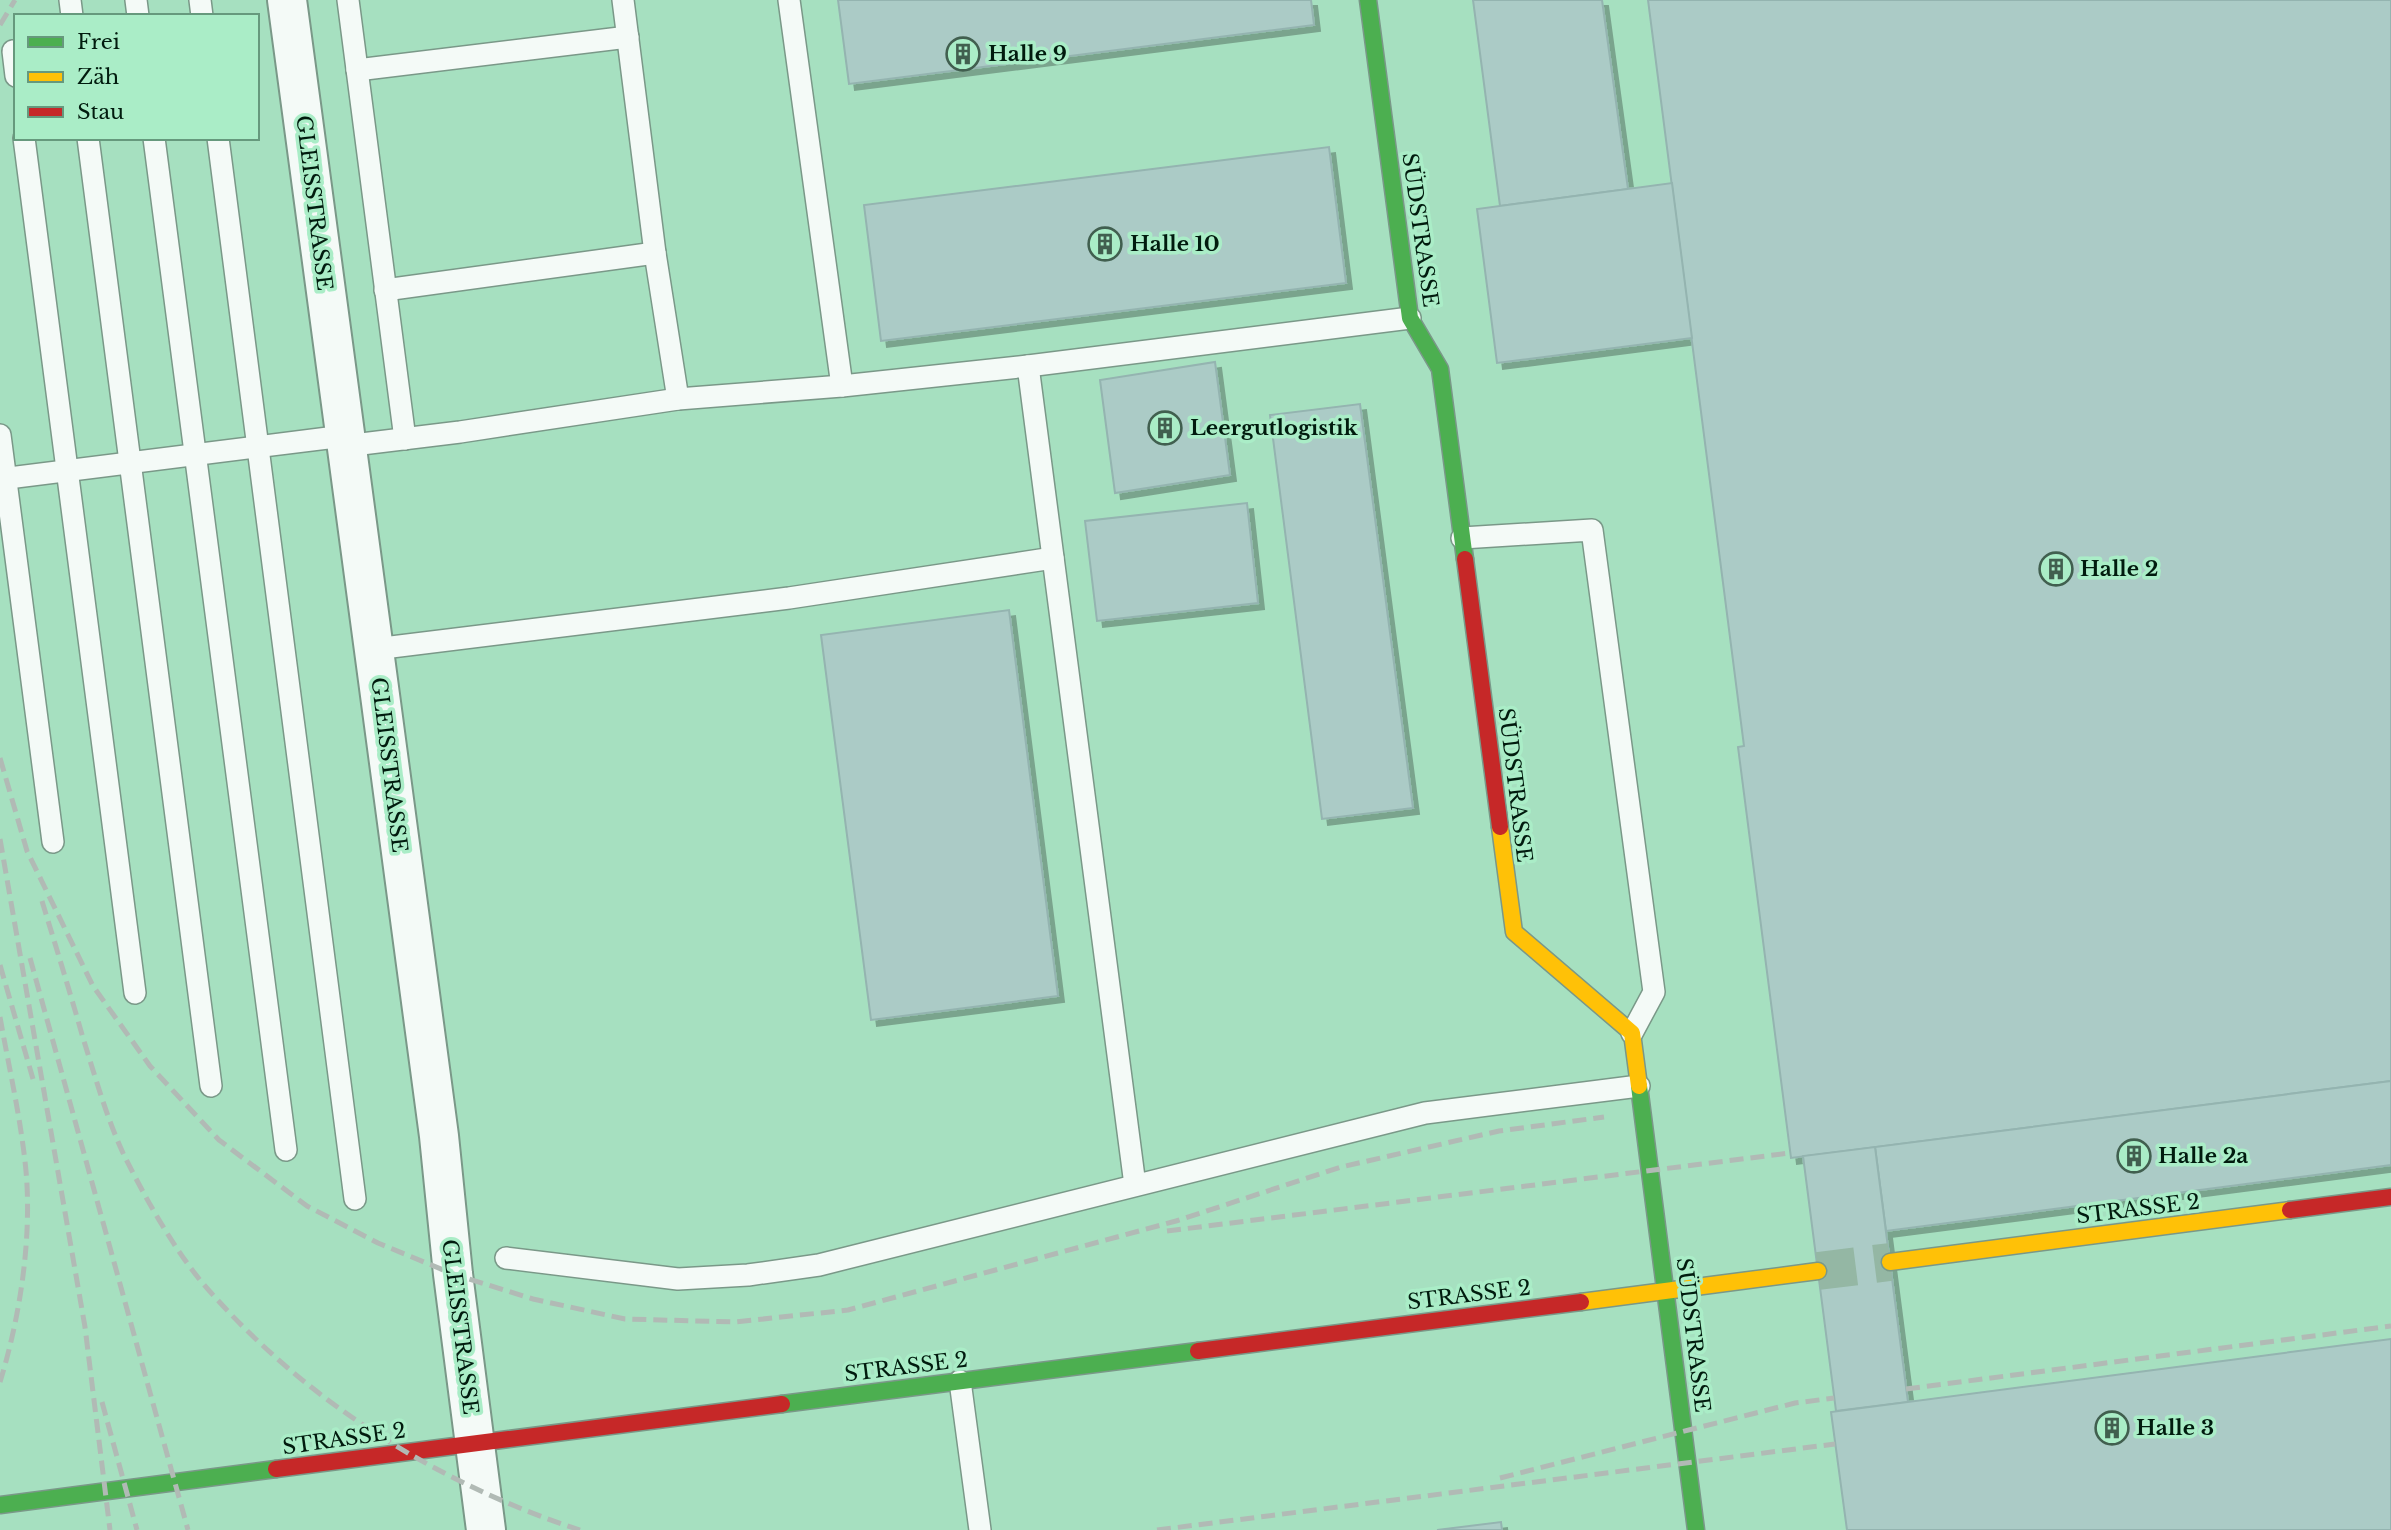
<svg xmlns="http://www.w3.org/2000/svg" width="2391" height="1530" viewBox="0 0 2391 1530" font-family="'Libre Baskerville',serif">
	<style>
		.built { fill: #a6e0c0; fill-rule: evenodd }
		.building { fill: #abcbc6; stroke: #94b4b0; stroke-width: 2; filter: url(#shadow) }
		.lines { fill: none; stroke-linecap: round; stroke-linejoin: round }
		.secondary-tunnel { stroke: #94b7a4; stroke-width: 38; stroke-dasharray: 38 19; stroke-linecap: butt }
		.lane-casing { stroke: #7a9888; stroke-width: 24 }
		.street-casing { stroke: #7a9888; stroke-width: 42 }
		.fast-casing { stroke: #7a9888; stroke-width: 19 }
		.slow-casing { stroke: #7a9888; stroke-width: 19 }
		.jam-casing { stroke: #7a9888; stroke-width: 19 }
		.lane { stroke: #f4faf7; stroke-width: 21 }
		.street { stroke: #f4faf7; stroke-width: 38 }
		.fast { stroke: #4caf50; stroke-width: 16 }
		.slow { stroke: #ffc107; stroke-width: 16 }
		.jam { stroke: #c62828; stroke-width: 16 }
		.rail { stroke: #b1bab5; stroke-width: 5; stroke-dasharray: 14 7; stroke-linecap: butt }
		.labels { text-anchor: middle; stroke-width: 7; stroke-linejoin: round; paint-order: stroke }
		.poi-label { font-size: 21px; font-weight: bold; fill: #011b0e; stroke: #aaedc7; text-anchor: start }
		.street-label { font-size: 21px; fill: #011b0e; stroke: #aaedc7 }
	</style>
	<defs>
		<filter id="shadow"><feDropShadow dx="6" dy="6" stdDeviation="0" flood-color="#0004"/></filter>
	</defs>
	<rect width="100%" height="100%" fill="#b9dec9"/>
	<!-- built -->
	<path class="built" d="M0 0H2391V1530H0ZM16 16H257V138H16Z"/>
	<!-- building -->
	<g class="building">
		<path d="M838 0H1311L1314 25 849 84Z"/>
		<path d="M1473 0H1602L1628 189 1500 206Z"/>
		<path d="M1648 0H2391V1081L1791 1158 1738 747 1744 746Z"/>
		<path d="M1329 147 1346 283 881 341 864 205Z"/>
		<path d="M1672 183 1692 338 1497 363 1477 209Z"/>
		<path d="M1215 362 1230 475 1115 493 1100 380Z"/>
		<path d="M1360 404 1413 808 1322 819 1270 415Z"/>
		<path d="M1247 503 1258 603 1097 621 1085 521Z"/>
		<path d="M1009 610 1058 996 871 1020 821 635Z"/>
		<path d="M2391 1081V1165L1886 1231 1875 1147Z"/>
		<path d="M1875 1147 1908 1402 1836 1411 1803 1156Z"/>
		<path d="M2391 1339V1530H1847L1831 1412Z"/>
		<path d="M1501 1522 1502 1530H1437Z"/>
	</g>
	<g class="lines">
		<!-- secondary-tunnel -->
		<path class="secondary-tunnel" d="M1818 1271 1890 1262"/>
		<defs>
			<g id="lane">
				<path d="M70 0 72 16"/>
				<path d="M136 0 138 16"/>
				<path d="M200 0 202 16"/>
				<path d="M348 0 405 439"/>
				<path d="M623 0 655 253 678 399"/>
				<path d="M789 0 842 386"/>
				<path d="M13 51 16 76"/>
				<path d="M357 70 628 37"/>
				<path d="M24 138 135 993"/>
				<path d="M88 138 211 1086"/>
				<path d="M154 138 286 1150"/>
				<path d="M218 138 355 1199"/>
				<path d="M385 290 655 253"/>
				<path d="M1028 366 1135 1185"/>
				<path d="M0 435 53 842"/>
				<path d="M345 446 460 432 678 399 842 386 1028 366 1410 318"/>
				<path d="M0 479 344 436"/>
				<path d="M1462 538 1592 530 1654 992 1632 1033"/>
				<path d="M375 649 789 598 1053 558"/>
				<path d="M506 1258 678 1279 748 1275 819 1265 1425 1113 1639 1086"/>
				<path d="M960 1381 980 1530"/>
			</g>
			<path id="street" d="M287 0 439 1136 453 1274 486 1530"/>
			<g id="fast">
				<path d="M1368 0 1410 318 1440 369 1465 559"/>
				<path d="M1639 1086 1696 1530"/>
				<path d="M782 1404 1198 1351"/>
				<path d="M0 1505 276 1469"/>
			</g>
			<g id="slow">
				<path d="M1500 827 1514 932 1632 1033 1639 1086"/>
				<path d="M1890 1262 2290 1210"/>
				<path d="M1581 1302 1818 1271"/>
			</g>
			<g id="jam">
				<path d="M1465 559 1500 827"/>
				<path d="M2290 1210 2391 1197"/>
				<path d="M1198 1351 1581 1302"/>
				<path d="M276 1469 782 1404"/>
			</g>
		</defs>
		<!-- lane casing -->
		<use href="#lane" class="lane-casing"/>
		<!-- street casing -->
		<use href="#street" class="street-casing"/>
		<!-- fast casing -->
		<use href="#fast" class="fast-casing"/>
		<!-- slow casing -->
		<use href="#slow" class="slow-casing"/>
		<!-- jam casing -->
		<use href="#jam" class="jam-casing"/>
		<!-- lane -->
		<use href="#lane" class="lane"/>
		<!-- street -->
		<use href="#street" class="street"/>
		<!-- fast -->
		<use href="#fast" class="fast"/>
		<!-- slow -->
		<use href="#slow" class="slow"/>
		<!-- jam -->
		<use href="#jam" class="jam"/>
		<!-- rail -->
		<g class="rail">
			<path d="M0 25 15 0"/>
			<path d="M0 758 27 851 93 986 150 1066 219 1140 307 1206 378 1243 453 1274 533 1299 625 1319 735 1322 848 1310 1176 1221 1341 1167 1499 1131 1604 1117"/>
			<path d="M0 839 85 1327 110 1530"/>
			<path d="M42 901C56 947 70 992 83 1038 95 1076 106 1116 123 1153 143 1194 171 1244 200 1280 299 1397 435 1483 580 1530"/>
			<path d="M30 958 188 1530"/>
			<path d="M0 965 33 1079"/>
			<path d="M0 1017C9 1068 21 1119 26 1171 32 1239 20 1317 0 1382"/>
			<path d="M1167 1231 1790 1153"/>
			<path d="M1906 1389 2391 1326"/>
			<path d="M102 1402 137 1530"/>
			<path d="M1500 1478 1795 1403 1834 1398"/>
			<path d="M1157 1530 1835 1444"/>
		</g>
	</g>
	<!-- icons -->
	<defs>
		<symbol id="building-ring" viewBox="-11 -11 22 22"><circle r="9.5" fill="#aaedc7" stroke="#415f4f" stroke-width="1.5"/><path d="M-4-6H4V6H1V3H-1V6H-4ZM-2.5-4.3h1.7v1.8h-1.7ZM.8-4.3h1.7v1.8H.8ZM-2.5-1h1.7V.8h-1.7ZM.8-1h1.7V.8H.8Z" fill="#415f4f"/></symbol>
	</defs>
	<g fill-rule="evenodd">
		<use href="#building-ring" x="944" y="35" width="38" height="38"/>
		<use href="#building-ring" x="1086" y="225" width="38" height="38"/>
		<use href="#building-ring" x="1146" y="409" width="38" height="38"/>
		<use href="#building-ring" x="2037" y="550" width="38" height="38"/>
		<use href="#building-ring" x="2115" y="1137" width="38" height="38"/>
		<use href="#building-ring" x="2093" y="1409" width="38" height="38"/>
	</g>
	<g class="labels">
		<!-- poi labels -->
		<g class="poi-label">
			<text x="988" y="61">Halle 9</text>
			<text x="1130" y="251">Halle 10</text>
			<text x="1190" y="435">Leergutlogistik</text>
			<text x="2080" y="576">Halle 2</text>
			<text x="2158" y="1163">Halle 2a</text>
			<text x="2136" y="1435">Halle 3</text>
		</g>
		<!-- street labels -->
		<g class="street-label">
			<text transform="translate(314 203) rotate(83)" y="7">GLEISSTRASSE</text>
			<text transform="translate(1420 230) rotate(82)" y="7">SÜDSTRASSE</text>
			<text transform="translate(389 765) rotate(83)" y="7">GLEISSTRASSE</text>
			<text transform="translate(1515 785) rotate(83)" y="7">SÜDSTRASSE</text>
			<text transform="translate(2138 1209) rotate(-7)" y="7">STRASSE 2</text>
			<text transform="translate(1469 1295) rotate(-7)" y="7">STRASSE 2</text>
			<text transform="translate(460 1327) rotate(83)" y="7">GLEISSTRASSE</text>
			<text transform="translate(1693 1335) rotate(83)" y="7">SÜDSTRASSE</text>
			<text transform="translate(906 1367) rotate(-7)" y="7">STRASSE 2</text>
			<text transform="translate(344 1439) rotate(-8)" y="7">STRASSE 2</text>
		</g>
	</g>
	<!-- legend -->
	<rect x="14" y="14" width="245" height="126" fill="#aaedc7" stroke="#66997d" stroke-width="2"/>
	<rect x="28" y="37" width="35" height="10" fill="#4caf50" stroke="#66997d" stroke-width="2"/>
	<text x="77" y="49" font-size="21" fill="#011b0e">Frei</text>
	<rect x="28" y="72" width="35" height="10" fill="#ffc107" stroke="#66997d" stroke-width="2"/>
	<text x="77" y="84" font-size="21" fill="#011b0e">Zäh</text>
	<rect x="28" y="107" width="35" height="10" fill="#c62828" stroke="#66997d" stroke-width="2"/>
	<text x="77" y="119" font-size="21" fill="#011b0e">Stau</text>
</svg>
